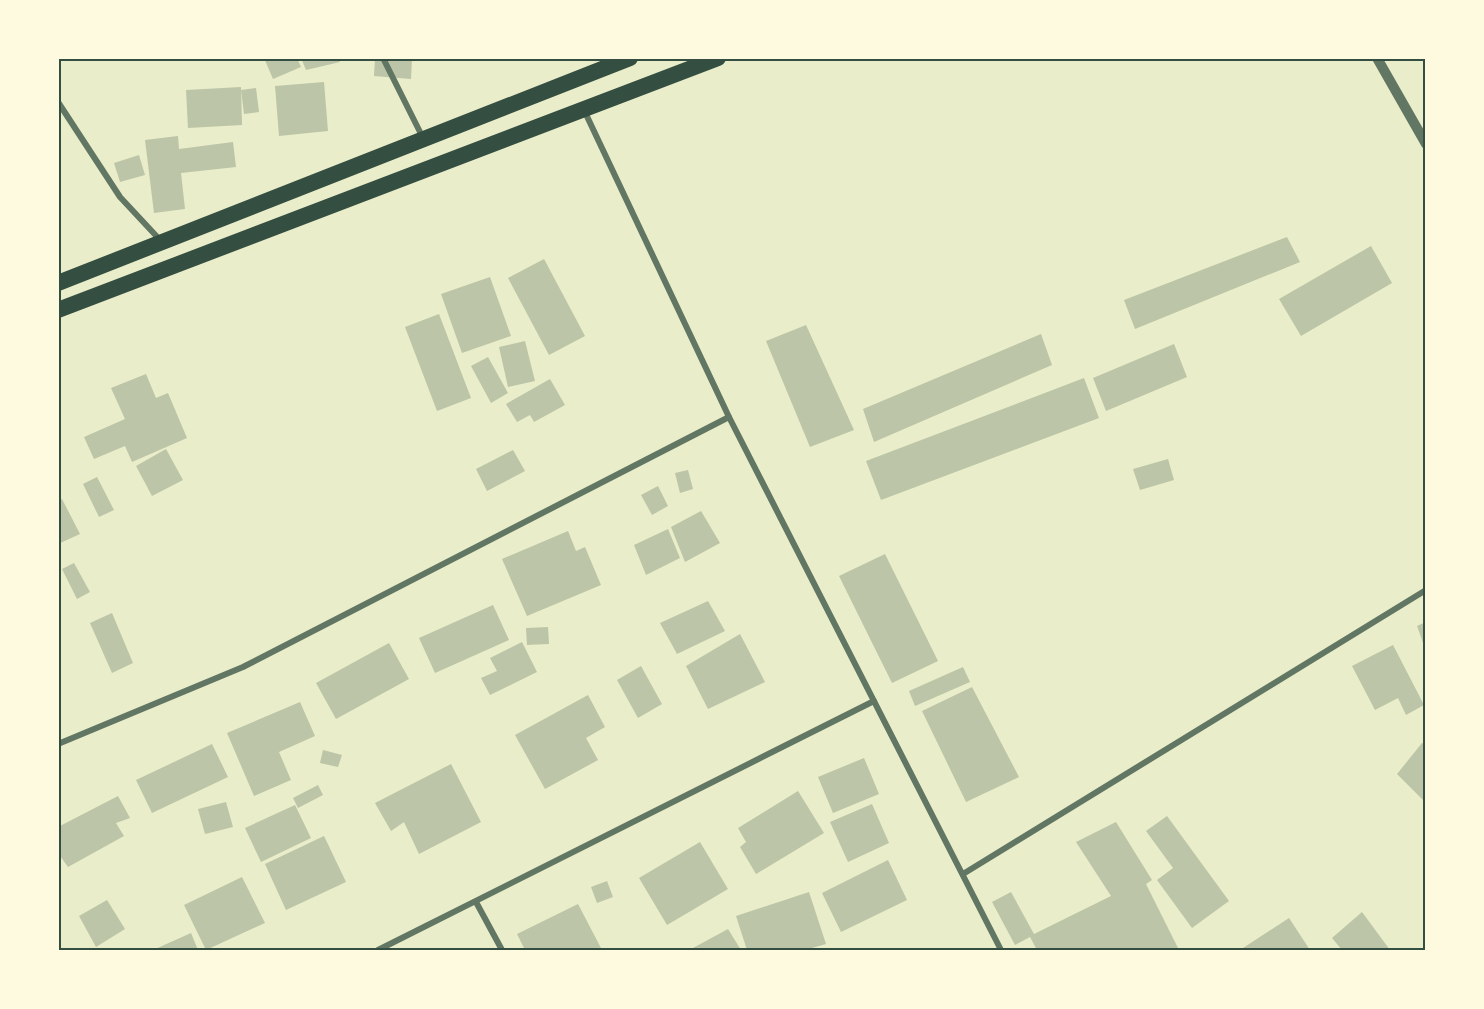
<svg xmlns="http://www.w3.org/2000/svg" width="1484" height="1009" viewBox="0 0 1484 1009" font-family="'DejaVu Sans',sans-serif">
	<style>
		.building { fill: #bcc5a7 }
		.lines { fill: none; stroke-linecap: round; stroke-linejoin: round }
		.minor { stroke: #617663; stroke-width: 6 }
		.tertiary { stroke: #617663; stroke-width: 10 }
		.trunk { stroke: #344e41; stroke-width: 16 }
		.neatline { fill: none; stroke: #344e41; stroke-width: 2 }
	</style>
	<rect width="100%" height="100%" fill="#e9edc9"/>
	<!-- building -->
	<g class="building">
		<path d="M264 58H297L301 67 273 79Z"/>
		<path d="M301 58H338L340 62 306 70Z"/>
		<path d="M375 58H412L411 79 374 76Z"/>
		<path d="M324 82 328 131 279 136 275 86Z"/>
		<path d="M241 87 242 125 188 128 186 90Z"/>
		<path d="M256 88 259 112 244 114 241 90Z"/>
		<path d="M178 136 179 149 233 142 236 167 181 173 185 209 154 213 145 140Z"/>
		<path d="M139 155 145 175 120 182 114 163Z"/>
		<path d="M1287 237 1300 262 1135 329 1124 300Z"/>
		<path d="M1371 246 1392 283 1301 336 1279 299Z"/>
		<path d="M544 259 585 336 549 355 508 278Z"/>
		<path d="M490 277 511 336 462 353 441 294Z"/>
		<path d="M439 314 471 398 437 411 405 327Z"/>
		<path d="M806 325 854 430 810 447 766 341Z"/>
		<path d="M1041 334 1052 365 874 442 863 409Z"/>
		<path d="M525 341 535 381 508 387 499 347Z"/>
		<path d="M1174 344 1187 377 1106 411 1093 378Z"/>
		<path d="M488 357 508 393 491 403 471 366Z"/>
		<path d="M146 374 156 398 168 393 187 438 132 462 125 446 94 459 84 437 125 419 111 388Z"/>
		<path d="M1084 378 1099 418 881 500 866 461Z"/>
		<path d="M550 379 565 405 534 422 530 415 517 422 506 404Z"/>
		<path d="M166 449 183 480 152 496 136 466Z"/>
		<path d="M513 450 525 471 487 491 476 469Z"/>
		<path d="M1168 459 1174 480 1140 490 1133 469Z"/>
		<path d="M688 470 693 489 680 493 675 473Z"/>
		<path d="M97 477 114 510 99 517 83 484Z"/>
		<path d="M658 486 668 506 652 515 641 495Z"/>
		<path d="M62 499 80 534 58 544V501Z"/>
		<path d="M701 511 720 543 685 562 671 527Z"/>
		<path d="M668 529 680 558 646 575 634 545Z"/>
		<path d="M568 531 576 551 585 547 601 585 527 616 502 559Z"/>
		<path d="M885 554 938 661 892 683 839 576Z"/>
		<path d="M74 563 90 592 77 599 62 569Z"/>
		<path d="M708 601 725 631 677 654 660 623Z"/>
		<path d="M493 605 509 640 435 673 419 638Z"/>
		<path d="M112 613 133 663 112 673 90 623Z"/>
		<path d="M1426 622V651L1417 626Z"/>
		<path d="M548 627 549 644 527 645 526 628Z"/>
		<path d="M740 634 765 682 708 709 686 666Z"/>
		<path d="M522 642 537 672 490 695 481 678 497 671 490 658Z"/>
		<path d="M389 643 409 679 336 719 316 683Z"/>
		<path d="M1393 645 1424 705 1406 715 1398 698 1375 710 1352 666Z"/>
		<path d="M641 666 662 704 638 718 617 680Z"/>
		<path d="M963 667 970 682 915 706 909 691Z"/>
		<path d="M972 687 1019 777 966 802 922 711Z"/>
		<path d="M588 695 605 727 586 738 598 760 545 789 515 735Z"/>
		<path d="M300 702 315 736 279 752 291 780 254 796 227 733Z"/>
		<path d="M1422 743 1426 744V803L1397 774Z"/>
		<path d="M212 744 228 777 152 813 136 780Z"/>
		<path d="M323 750 342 755 338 767 320 763Z"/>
		<path d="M864 758 879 794 833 813 818 777Z"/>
		<path d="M451 764 481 822 419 854 404 822 391 831 375 803Z"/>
		<path d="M318 785 323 795 298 808 293 798Z"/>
		<path d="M798 791 824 833 756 874 740 847 746 842 738 828Z"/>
		<path d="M118 796 130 818 116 823 124 836 68 867 58 853V827Z"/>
		<path d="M226 802 233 827 205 834 198 809Z"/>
		<path d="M872 804 889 843 848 862 830 822Z"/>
		<path d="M295 805 311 838 261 862 245 828Z"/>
		<path d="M1167 816 1229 901 1192 928 1157 880 1173 868 1146 831Z"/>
		<path d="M1116 822 1152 880 1146 884 1179 950H1037L1030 937 1015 945 992 902 1011 892 1034 934 1111 896 1076 842Z"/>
		<path d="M324 836 346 882 286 910 265 864Z"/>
		<path d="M700 842 728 889 667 925 639 878Z"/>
		<path d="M888 860 907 900 841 932 822 893Z"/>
		<path d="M242 877 265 923 206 950 184 905Z"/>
		<path d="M607 881 613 897 597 903 591 887Z"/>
		<path d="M809 892 826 944 805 950H747L736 916Z"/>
		<path d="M107 900 125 929 96 947 79 916Z"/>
		<path d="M578 904 602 950H525L517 934Z"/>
		<path d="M1362 912 1390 950H1342L1332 938Z"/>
		<path d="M1289 918 1310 950H1240Z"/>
		<path d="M728 929 741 950H694L693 948Z"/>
		<path d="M191 933 198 950H153Z"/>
	</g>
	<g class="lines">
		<!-- minor -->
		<g class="minor">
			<path d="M383 58 423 138"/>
			<path d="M58 102 120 197 161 241"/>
			<path d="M584 110 729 417 1001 950"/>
			<path d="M58 744 243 667 729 417"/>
			<path d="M963 874 1426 590"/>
			<path d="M476 902 502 950"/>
			<path d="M378 950 874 701"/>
		</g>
		<!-- tertiary -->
		<path class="tertiary" d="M1377 58 1426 144"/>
		<!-- trunk -->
		<g class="trunk">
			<path d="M58 283 630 58"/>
			<path d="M58 310 718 58"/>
		</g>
	</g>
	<!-- border -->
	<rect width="1484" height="1009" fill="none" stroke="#fefae0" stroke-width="120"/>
	<rect x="60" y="60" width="1364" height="889" class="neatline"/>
</svg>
